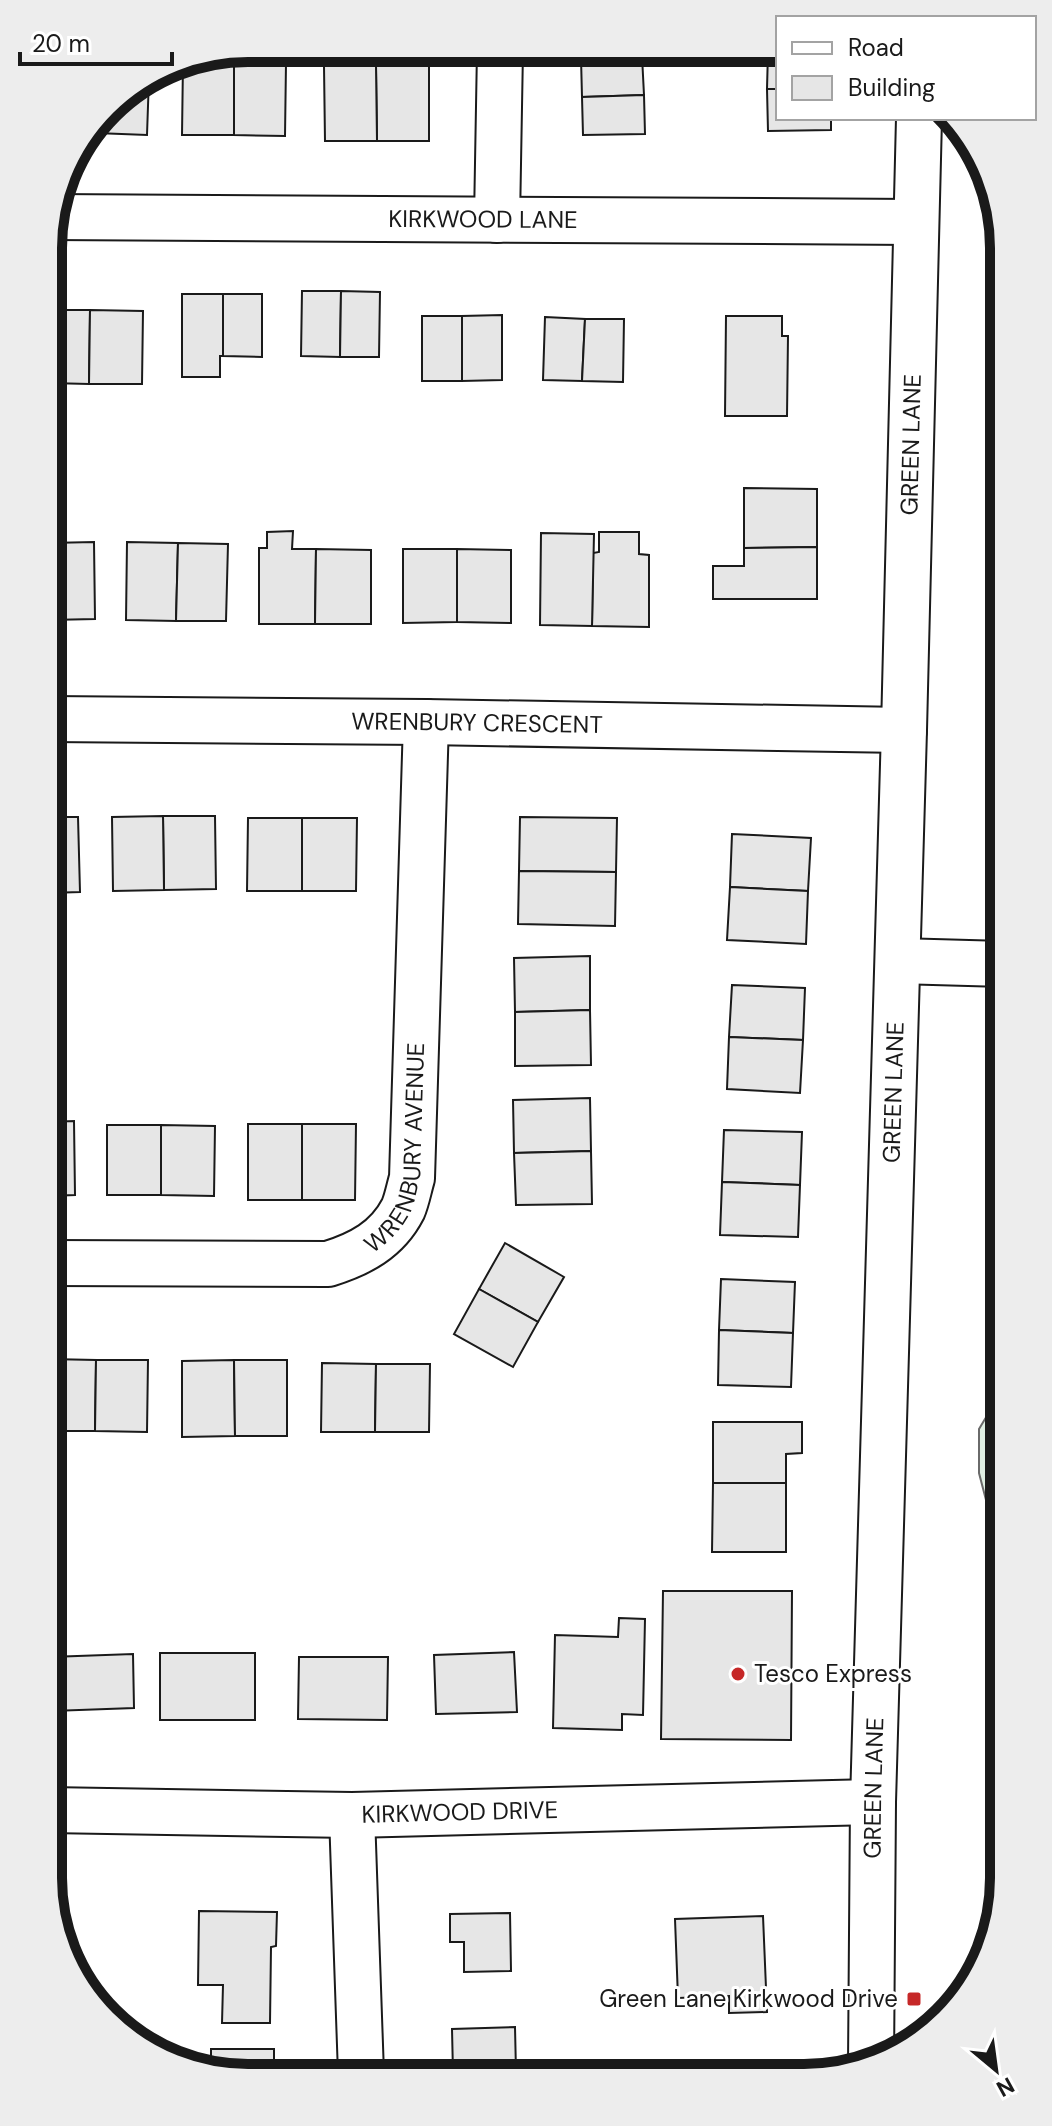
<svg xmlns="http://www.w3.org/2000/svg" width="1052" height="2126" viewBox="0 0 1052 2126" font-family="'DM Sans',sans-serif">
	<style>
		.green { fill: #e0efe3; stroke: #6a6a6a; stroke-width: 2 }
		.building { fill: #e6e6e6; stroke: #1a1a1a; stroke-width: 2 }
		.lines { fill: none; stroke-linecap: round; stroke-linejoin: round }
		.minor-casing { stroke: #1a1a1a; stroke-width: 48 }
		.minor { stroke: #fff; stroke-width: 44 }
		.poi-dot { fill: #c62828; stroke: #fff; stroke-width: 3 }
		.labels { text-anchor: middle; stroke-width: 6; stroke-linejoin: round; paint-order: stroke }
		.street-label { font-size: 24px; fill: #1a1a1a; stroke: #fff }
		.poi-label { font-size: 24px; fill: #1a1a1a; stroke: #fff; text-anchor: start }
		.rim { fill: none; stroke: #1a1a1a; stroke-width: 10 }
	</style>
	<rect width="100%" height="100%" fill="#fff"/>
	<!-- green -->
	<path class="green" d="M1004 1392V1550L998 1546 979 1473V1429L1000 1394Z"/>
	<!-- building -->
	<g class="building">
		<path d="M768 51H778V89H767Z"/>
		<path d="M642 56 644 95 582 97 581 58Z"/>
		<path d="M183 62H234V135H182Z"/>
		<path d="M234 62 286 63 285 136 234 135Z"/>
		<path d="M429 65V141H377L376 66Z"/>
		<path d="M324 66H376L377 141H325Z"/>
		<path d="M149 77 147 135 96 133V123L116 98Z"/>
		<path d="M767 89H778V118H831V130L768 131Z"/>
		<path d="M644 95 645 134 583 135 582 97Z"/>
		<path d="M302 291H341L340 357 301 356Z"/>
		<path d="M341 291 380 292 379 357H340Z"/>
		<path d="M182 294H223V356H220V377H182Z"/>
		<path d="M223 294H262V357L223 356Z"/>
		<path d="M50 310H90L89 384 49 383Z"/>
		<path d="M90 310 143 311 142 384H89Z"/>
		<path d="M502 315V380L462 381V316Z"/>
		<rect x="422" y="316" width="40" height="65"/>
		<path d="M726 316H782V336H788L787 416H725Z"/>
		<path d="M545 317 585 319 582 381 543 380Z"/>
		<path d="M585 319H624L623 382 582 381Z"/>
		<path d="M744 488 817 489V547L744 548Z"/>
		<path d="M293 531 292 549H316L315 624H259V548H267V532Z"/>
		<path d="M599 532H639V554L649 555V627L592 626 593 553 599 552Z"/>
		<path d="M541 533 594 534 592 626 540 625Z"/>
		<path d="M94 542 95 619 49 620V543Z"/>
		<path d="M127 542 178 543 176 621 126 620Z"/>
		<path d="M178 543 228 544 226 621H176Z"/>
		<path d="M817 547V599H713V566H744V548Z"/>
		<path d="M316 549 371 550V624H315Z"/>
		<path d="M403 549H457V622L403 623Z"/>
		<path d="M457 549 511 550V623L457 622Z"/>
		<path d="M163 816H215L216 889 164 890Z"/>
		<path d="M163 816 164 890 113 891 112 817Z"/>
		<path d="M49 817H78L80 892 49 893Z"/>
		<path d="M520 817 617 818 616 872 519 871Z"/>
		<path d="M248 818H302V891H247Z"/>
		<path d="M302 818H357L356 891H302Z"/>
		<path d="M732 834 811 838 808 891 730 887Z"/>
		<path d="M519 871 616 872 615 926 518 924Z"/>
		<path d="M730 887 808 891 806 944 727 940Z"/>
		<path d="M590 956V1010L515 1012 514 958Z"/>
		<path d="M732 985 805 988 803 1040 729 1037Z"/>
		<path d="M590 1010 591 1065 515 1066V1012Z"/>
		<path d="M729 1037 803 1040 800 1093 727 1089Z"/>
		<path d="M590 1098 591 1151 514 1153 513 1100Z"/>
		<path d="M74 1121 75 1195 49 1196V1122Z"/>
		<rect x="248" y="1124" width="54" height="76"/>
		<path d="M302 1124H356L355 1200H302Z"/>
		<rect x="107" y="1125" width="54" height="70"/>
		<path d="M161 1125 215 1126 214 1196 161 1195Z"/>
		<path d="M724 1130 802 1132 800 1185 722 1182Z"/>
		<path d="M591 1151 592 1204 516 1205 514 1153Z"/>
		<path d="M722 1182 800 1185 798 1237 720 1235Z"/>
		<path d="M505 1243 564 1277 538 1322 479 1289Z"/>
		<path d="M721 1279 795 1282 793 1333 719 1330Z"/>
		<path d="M479 1289 538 1322 513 1367 454 1334Z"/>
		<path d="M719 1330 793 1333 791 1387 718 1385Z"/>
		<path d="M49 1359 96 1360 95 1431H48Z"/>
		<path d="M96 1360H148L147 1432 95 1431Z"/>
		<path d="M234 1360 235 1436 182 1437V1361Z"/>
		<path d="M234 1360H287V1436H235Z"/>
		<path d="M322 1363 376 1364 375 1432H321Z"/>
		<path d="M376 1364H430L429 1432H375Z"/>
		<path d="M713 1422H802V1453L786 1454V1483H713Z"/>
		<path d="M713 1483H786V1552H712Z"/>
		<path d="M663 1591H792L791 1740 661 1739Z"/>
		<path d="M619 1618 645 1619 643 1715 622 1714V1730L553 1728 555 1635 618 1637Z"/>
		<path d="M514 1652 517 1712 436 1714 434 1655Z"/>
		<rect x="160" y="1653" width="95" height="67"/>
		<path d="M133 1654 134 1708 52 1711 50 1657Z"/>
		<path d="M299 1657H388L387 1720 298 1719Z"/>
		<path d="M199 1911 277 1912 276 1946 271 1947 270 2023H222L223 1985H198Z"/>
		<path d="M54 1913H66V1954L58 1942Z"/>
		<path d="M510 1913 511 1971 464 1972V1942H450V1914Z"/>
		<path d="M763 1916 767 2012 729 2013V1996L678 1998 675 1919Z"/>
		<path d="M515 2027 516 2072 453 2073 452 2029Z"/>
		<path d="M211 2049H274V2076H221L211 2072Z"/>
	</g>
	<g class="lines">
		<defs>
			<g id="minor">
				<path id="s1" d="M51 217 916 222"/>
				<path d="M497 220 500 50"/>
				<path id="s2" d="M49 719 426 722 904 730"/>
				<path d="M898 961 1004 964"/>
				<path id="s3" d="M49 1263 328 1264C360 1254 387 1240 403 1209 407 1200 409 1188 412 1178L426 722"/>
				<path id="s4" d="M48 1810 352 1815 873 1802"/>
				<path d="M352 1815 361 2074"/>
				<path id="s5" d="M871 2066 873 1802 904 730 919 118"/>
			</g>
		</defs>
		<!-- minor casing -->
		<use href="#minor" class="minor-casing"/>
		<!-- minor -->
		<use href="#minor" class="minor"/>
	</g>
	<!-- markers -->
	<g class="poi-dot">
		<circle cx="738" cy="1674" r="8"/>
		<rect x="906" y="1991" width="16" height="16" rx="4"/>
	</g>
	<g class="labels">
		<!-- street labels -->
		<g class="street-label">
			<text dy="8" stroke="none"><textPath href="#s1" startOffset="432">KIRKWOOD LANE</textPath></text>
			<text dy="8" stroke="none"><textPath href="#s5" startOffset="1622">GREEN LANE</textPath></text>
			<text dy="8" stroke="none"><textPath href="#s2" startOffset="428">WRENBURY CRESCENT</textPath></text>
			<text dy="8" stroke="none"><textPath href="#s5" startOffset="974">GREEN LANE</textPath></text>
			<text dy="8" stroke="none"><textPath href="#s3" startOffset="432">WRENBURY AVENUE</textPath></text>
			<text dy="8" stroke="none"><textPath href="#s5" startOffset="278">GREEN LANE</textPath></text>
			<text dy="8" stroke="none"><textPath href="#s4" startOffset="412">KIRKWOOD DRIVE</textPath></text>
		</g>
		<!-- poi labels -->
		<g class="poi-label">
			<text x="754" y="1682">Tesco Express</text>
			<text x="898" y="2007" text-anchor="end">Green Lane Kirkwood Drive</text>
		</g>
	</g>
	<!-- crop -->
	<path d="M0 0H1052V2126H0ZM248 62H804A186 186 0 0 1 990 248V1878A186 186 0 0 1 804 2064H248A186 186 0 0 1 62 1878V248A186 186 0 0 1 248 62Z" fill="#ededed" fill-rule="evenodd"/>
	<path class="rim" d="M248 62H804A186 186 0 0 1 990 248V1878A186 186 0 0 1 804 2064H248A186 186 0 0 1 62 1878V248A186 186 0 0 1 248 62Z"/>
	<!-- legend -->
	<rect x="776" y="16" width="260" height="104" fill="#ffffff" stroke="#a3a3a3" stroke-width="2"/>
	<rect x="792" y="42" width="40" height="12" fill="#ffffff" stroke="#a3a3a3" stroke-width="2"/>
	<text x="848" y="56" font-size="24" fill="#1a1a1a">Road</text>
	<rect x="792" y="76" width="40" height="24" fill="#e6e6e6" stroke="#a3a3a3" stroke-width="2"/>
	<text x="848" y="96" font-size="24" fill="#1a1a1a">Building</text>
	<!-- north arrow -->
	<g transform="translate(996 2070) rotate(151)" stroke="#ffffff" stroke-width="6" paint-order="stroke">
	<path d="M0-6L14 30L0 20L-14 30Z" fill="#1a1a1a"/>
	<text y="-12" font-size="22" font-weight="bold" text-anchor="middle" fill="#1a1a1a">N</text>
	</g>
	<!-- scale -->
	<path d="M20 52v12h152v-12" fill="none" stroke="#1a1a1a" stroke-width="4"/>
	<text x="32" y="52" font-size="24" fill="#1a1a1a" stroke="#ffffff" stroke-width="6" paint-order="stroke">20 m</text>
</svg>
